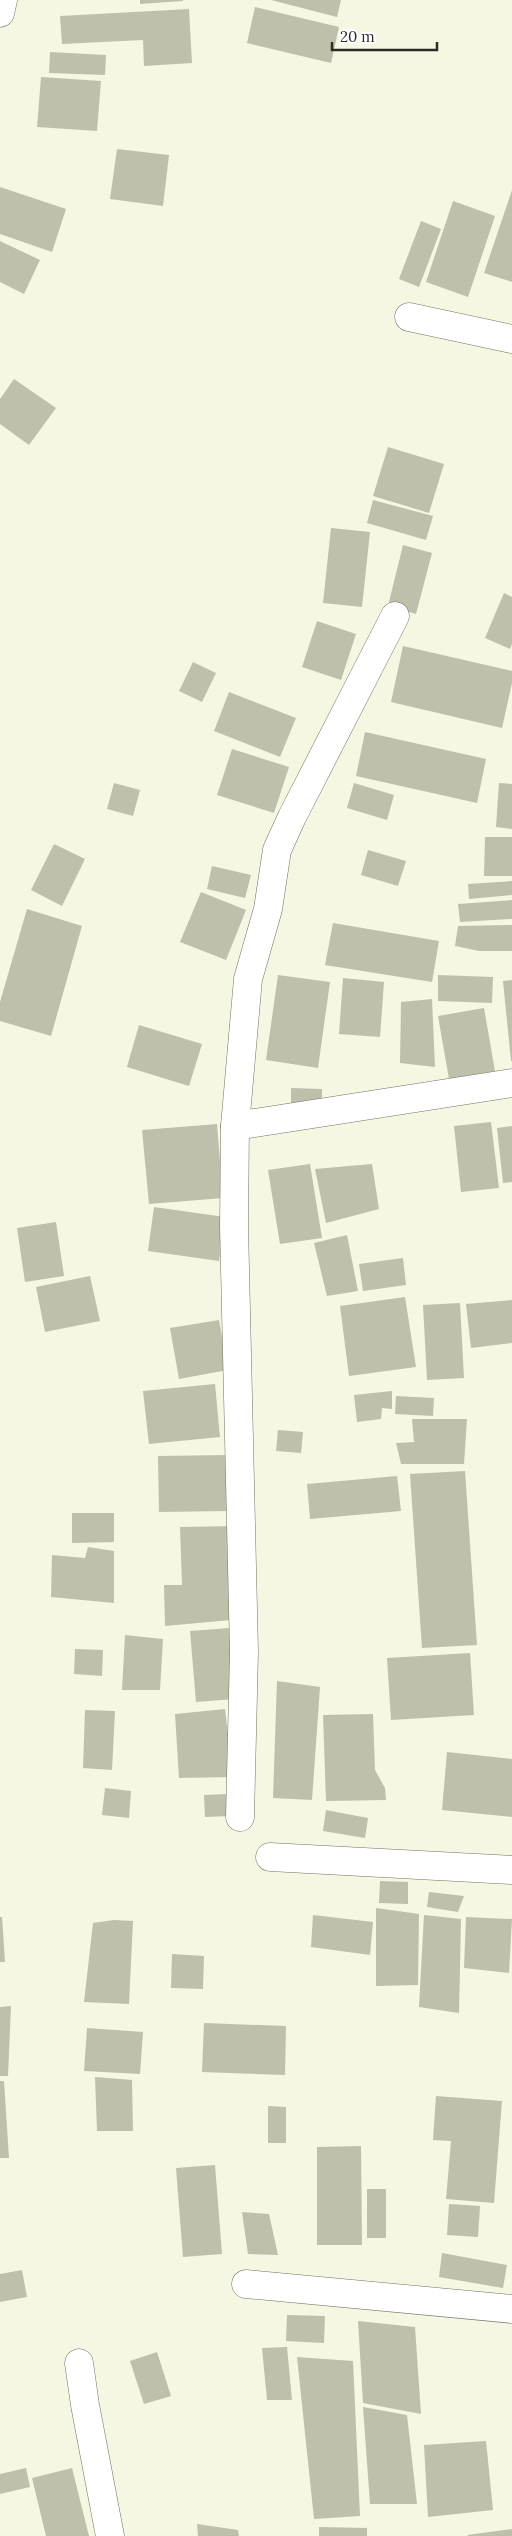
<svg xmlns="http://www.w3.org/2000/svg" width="512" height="2536" viewBox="0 0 512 2536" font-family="Lora,serif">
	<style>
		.building { fill: #bec0ac }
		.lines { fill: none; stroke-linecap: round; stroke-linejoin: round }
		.street-casing { stroke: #727361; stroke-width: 29 }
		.street { stroke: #fff; stroke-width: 28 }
	</style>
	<rect width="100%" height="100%" fill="#f5f7e2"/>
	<!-- building -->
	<g class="building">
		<path d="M140 0H183V1L140 4Z"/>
		<path d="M271 0H341L337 17Z"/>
		<path d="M255 7 339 27 331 63 247 43Z"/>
		<path d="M189 9 192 63 144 66 143 40 62 44 60 16Z"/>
		<path d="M50 52 106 55 105 75 49 73Z"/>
		<path d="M41 77 101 81 97 131 37 127Z"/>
		<path d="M117 149 169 155 163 206 110 199Z"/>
		<path d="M0 187 66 209 52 252 0 234Z"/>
		<path d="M512 190V282L484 273Z"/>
		<path d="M453 201 495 216 468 297 426 282Z"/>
		<path d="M421 221 441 229 419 287 399 279Z"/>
		<path d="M0 241 40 260 24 294 0 282Z"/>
		<path d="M14 379 56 408 29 445 0 424V399Z"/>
		<path d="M388 447 444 464 429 513 373 496Z"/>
		<path d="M373 500 433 516 426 540 367 523Z"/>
		<path d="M331 528 370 532 362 607 323 603Z"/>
		<path d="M403 545 432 553 416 614 388 606Z"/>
		<path d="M504 593 512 597V644L510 649 485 638Z"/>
		<path d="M317 621 356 634 341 680 302 667Z"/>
		<path d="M403 646 512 671V683L502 728 391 702Z"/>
		<path d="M193 662 216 673 202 702 179 691Z"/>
		<path d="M229 692 296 718 280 757 214 731Z"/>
		<path d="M365 732 486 759 477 803 356 776Z"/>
		<path d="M232 749 289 767 274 813 217 795Z"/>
		<path d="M114 783 140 790 133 816 107 809Z"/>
		<path d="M354 783 394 795 387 820 347 808Z"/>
		<path d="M499 783 512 784V829L496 827Z"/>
		<path d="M485 837H512V876H484Z"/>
		<path d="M54 844 85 859 62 906 31 890Z"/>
		<path d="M368 850 406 861 398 886 361 875Z"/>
		<path d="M212 866 251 875 245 898 207 889Z"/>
		<path d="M512 881V895L469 899 468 884Z"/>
		<path d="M201 892 246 910 226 960 180 942Z"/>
		<path d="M512 900V919L460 922 458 904Z"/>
		<path d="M27 909 82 926 51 1036 0 1021V1002Z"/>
		<path d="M333 923 439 941 432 982 325 965Z"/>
		<path d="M512 925V951H479L455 946 458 926Z"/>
		<path d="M278 975 330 982 318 1068 266 1060Z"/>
		<path d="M438 975 493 977 492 1003 438 1001Z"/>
		<path d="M343 978 384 982 380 1037 339 1034Z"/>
		<path d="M512 980V1061H511L503 981Z"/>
		<path d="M432 999 435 1067 400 1063 401 1002Z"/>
		<path d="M484 1008 495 1071 449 1079 438 1016Z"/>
		<path d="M139 1025 202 1044 189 1086 127 1067Z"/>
		<path d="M291 1088 322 1089V1112L291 1111Z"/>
		<path d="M491 1122 499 1188 461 1192 454 1126Z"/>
		<path d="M217 1124 223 1198 149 1204 142 1130Z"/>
		<path d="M512 1126V1182L503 1183 497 1128Z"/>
		<path d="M310 1164 322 1238 280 1244 268 1170Z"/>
		<path d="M372 1164 379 1209 326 1223 315 1169Z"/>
		<path d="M154 1207 225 1217 219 1261 148 1251Z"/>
		<path d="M56 1222 64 1276 25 1282 17 1228Z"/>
		<path d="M347 1235 358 1291 327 1296 314 1243Z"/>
		<path d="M403 1258 406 1285 363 1291 359 1264Z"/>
		<path d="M90 1276 100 1321 45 1332 36 1287Z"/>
		<path d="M405 1297 416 1367 349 1376 340 1306Z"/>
		<path d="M512 1300V1343L471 1348 466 1304Z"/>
		<path d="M460 1303 464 1378 427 1380 423 1305Z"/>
		<path d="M219 1320 228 1370 179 1379 170 1328Z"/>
		<path d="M215 1384 220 1437 149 1444 143 1391Z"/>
		<path d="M392 1391V1409L382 1408 381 1419 357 1422 354 1395Z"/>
		<path d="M396 1396 434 1398 433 1416 395 1414Z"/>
		<path d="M412 1419H467L464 1464H401L396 1443 414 1442Z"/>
		<path d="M278 1430 303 1432 301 1453 276 1451Z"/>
		<path d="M228 1455 229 1511 159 1512 158 1456Z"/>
		<path d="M465 1471 477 1645 422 1648 410 1474Z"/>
		<path d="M397 1476 401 1511 310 1519 307 1484Z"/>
		<path d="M72 1513H114V1542L72 1543Z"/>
		<path d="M237 1526 231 1620 165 1626 164 1585H182L180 1527Z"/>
		<path d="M88 1547 114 1551V1603L51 1597 52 1555 85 1558Z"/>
		<path d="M229 1628 235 1699 196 1702 190 1631Z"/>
		<path d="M125 1635 163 1639 160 1690H122Z"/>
		<path d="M75 1649 103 1650 102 1676 74 1674Z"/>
		<path d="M470 1653 474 1715 391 1720 387 1658Z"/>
		<path d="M277 1681 320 1687 312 1800 273 1798Z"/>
		<path d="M225 1709 233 1777 179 1778 175 1714Z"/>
		<path d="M85 1710 115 1711 112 1770 83 1768Z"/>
		<path d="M373 1714 375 1770 385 1788 386 1800 326 1801 323 1715Z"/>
		<path d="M447 1752 512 1759V1817L442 1810Z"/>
		<path d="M105 1788 131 1791 129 1818 102 1815Z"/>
		<path d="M228 1794 230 1816 205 1817 204 1795Z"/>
		<path d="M326 1810 368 1818 365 1838 323 1831Z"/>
		<path d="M380 1881 408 1882V1904L379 1903Z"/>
		<path d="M429 1892 464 1896 458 1912 427 1907Z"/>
		<path d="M376 1908 419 1914 418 1985 376 1986Z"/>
		<path d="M313 1915 373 1922 370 1955 311 1947Z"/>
		<path d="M424 1915 461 1919 459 2013 419 2007Z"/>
		<path d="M0 1917H2L5 1962H0Z"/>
		<path d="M466 1917 512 1919 509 1973 464 1968Z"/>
		<path d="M114 1920 133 1921 129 2004 84 2002 93 1923Z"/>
		<path d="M172 1954 204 1956 203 1989 171 1988Z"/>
		<path d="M11 2006 8 2076H0V2007Z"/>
		<path d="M204 2023 286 2026 285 2075 202 2072Z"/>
		<path d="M87 2028 143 2032 140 2074 84 2071Z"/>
		<path d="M95 2077 132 2080 133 2131H97Z"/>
		<path d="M0 2081H4L9 2158H0Z"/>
		<path d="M436 2096 502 2101 494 2203 446 2199 451 2141 433 2140Z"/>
		<path d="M268 2106 286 2107V2143H268Z"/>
		<path d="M361 2146 362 2245H317V2147Z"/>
		<path d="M215 2165 222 2254 183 2257 176 2168Z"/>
		<rect x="367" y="2189" width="19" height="49"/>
		<path d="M449 2204 480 2206 478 2237 447 2235Z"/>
		<path d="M242 2212 269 2214 278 2255 248 2254Z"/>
		<path d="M442 2253 507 2265 503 2288 439 2277Z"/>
		<path d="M22 2270 27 2297 0 2302V2274Z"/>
		<path d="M287 2315 325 2316 324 2343 286 2341Z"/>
		<path d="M358 2321 415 2327 421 2414 363 2403Z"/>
		<path d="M287 2347 292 2400H267L262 2348Z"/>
		<path d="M157 2352 171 2396 144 2404 130 2361Z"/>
		<path d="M297 2357 353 2361 360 2516 314 2519Z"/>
		<path d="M363 2407 407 2415 417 2504H370Z"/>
		<path d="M486 2441 493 2510 428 2517 424 2445Z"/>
		<path d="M26 2468 30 2487 0 2494V2474Z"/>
		<path d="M72 2468 89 2536H46L32 2478Z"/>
		<path d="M197 2524 238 2530 239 2536H198Z"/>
		<path d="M319 2527 367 2528V2536H319Z"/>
		<path d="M512 2529V2536H468L467 2535Z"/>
	</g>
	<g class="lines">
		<defs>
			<g id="street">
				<path d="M0 13 3 0"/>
				<path d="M409 317 512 339"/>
				<path d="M235 1126 512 1083"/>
				<path d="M240 1817 244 1652 234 1226 235 1126 248 979 268 909 277 850 292 817 395 616"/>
				<path d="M270 1857 512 1870"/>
				<path d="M246 2284 512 2309"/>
				<path d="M79 2363 85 2405 110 2536"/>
			</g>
		</defs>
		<!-- street casing -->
		<use href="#street" class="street-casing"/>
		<!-- street -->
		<use href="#street" class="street"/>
	</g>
	<!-- scale -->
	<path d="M332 42v8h105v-8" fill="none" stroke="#2b2c24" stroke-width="2.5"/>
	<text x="340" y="42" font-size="15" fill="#2b2c24" stroke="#ffffff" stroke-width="4" paint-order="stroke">20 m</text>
</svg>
